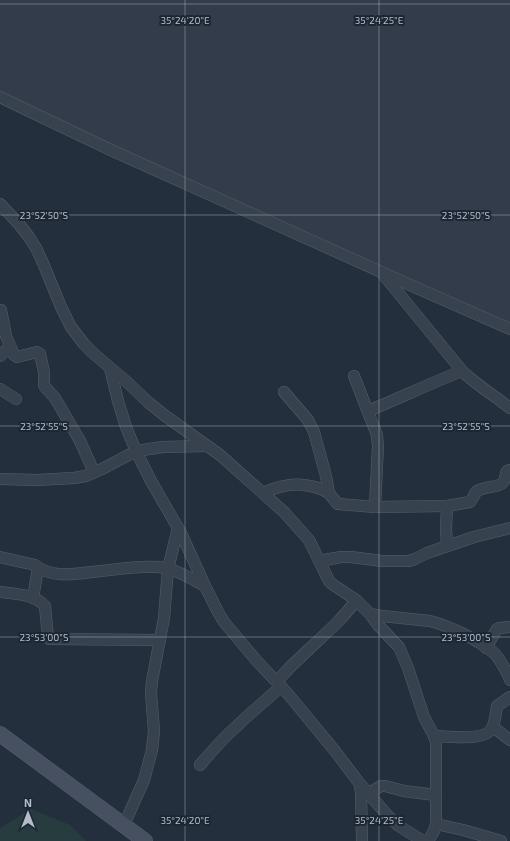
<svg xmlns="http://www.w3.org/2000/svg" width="510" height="841" viewBox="0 0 510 841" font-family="'Exo 2',sans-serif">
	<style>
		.airport { fill: #323c4b }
		.green { fill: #263c3f }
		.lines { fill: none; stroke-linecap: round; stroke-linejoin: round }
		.minor-casing { stroke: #565f6c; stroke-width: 12 }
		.secondary-casing { stroke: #565f6c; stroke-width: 16 }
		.minor { stroke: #38414e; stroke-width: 11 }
		.secondary { stroke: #465061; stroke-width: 15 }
		.ticks { fill: none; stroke: #b4bcc9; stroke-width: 1; stroke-opacity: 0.45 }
		.ticks-label { font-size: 10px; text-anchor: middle; fill: #b4bcc9; stroke: #1d2633; stroke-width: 4; stroke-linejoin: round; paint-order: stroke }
	</style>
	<rect width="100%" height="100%" fill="#242f3e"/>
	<!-- airport -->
	<path class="airport" d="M0 0H510V323L0 95Z"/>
	<!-- green -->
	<path class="green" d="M31 809 70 825 86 841H0V828Z"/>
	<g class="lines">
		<defs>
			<g id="minor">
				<path d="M0 97 31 112 113 151 410 285 510 329"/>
				<path d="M0 204 19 224 29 237 36 248 43 263 61 307 71 327 84 344 94 354 127 382 148 402 164 415 220 455 284 512 309 540 329 581 332 584 356 600 370 614 378 625 399 647 408 668 424 717 434 736 436 742V824L434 831 428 841"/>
				<path d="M382 273 463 372C478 386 495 396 510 408"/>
				<path d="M1 310 6 336 14 355 17 357 37 352 39 353 40 354 44 372V385L46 388 55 398 80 441 94 472"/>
				<path d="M0 356 10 346"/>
				<path d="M110 368 118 401 126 427 136 451 151 481 181 533 205 586 218 612 224 622 256 660 288 694 335 751 360 784 389 817 399 826 423 841"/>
				<path d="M354 376 377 435 378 446 375 507"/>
				<path d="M0 389 16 399"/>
				<path d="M284 392 308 420 314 432 326 476 329 493"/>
				<path d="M368 411C400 398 431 383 462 371"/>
				<path d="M0 479 36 480 74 478 86 476 104 468 136 451 163 447 206 446"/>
				<path d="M263 493C270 490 277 487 284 486 297 483 315 485 327 492 332 495 333 500 338 504L375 507 447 506 470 502C473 499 474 494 477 491 484 486 501 488 504 481 506 478 505 474 507 471L510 470"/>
				<path d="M447 506 446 529 447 546"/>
				<path d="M0 557 35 565C53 580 80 573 101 571 119 569 138 566 157 567 174 568 190 578 205 586"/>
				<path d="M319 561 341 557H351L382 561H409L415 559 427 553 474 537 510 528"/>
				<path d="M0 592C15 594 35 594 45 606L48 638 49 639 160 640"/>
				<path d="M33 598 38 568"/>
				<path d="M370 614 382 616 430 621C449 626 479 640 494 653 500 659 507 672 510 680"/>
				<path d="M486 648 497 629 499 628 510 627"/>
				<path d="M277 681C287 670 297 660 308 650 325 634 343 619 356 600"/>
				<path d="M493 727 510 740"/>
				<path d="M434 736C447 736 486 742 492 728 495 722 496 713 497 706L510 697"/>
				<path d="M200 765C212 751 223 738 237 726 251 712 267 700 281 686"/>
				<path d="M360 784 361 793 362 841"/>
				<path d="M369 793 381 786H385L404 791 435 795"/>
				<path d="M436 824 463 830 501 841"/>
				<path d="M124 825 144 780 152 750 154 731 151 693 152 681 164 618 168 569 178 528"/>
			</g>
			<path id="secondary" d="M0 734 145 841"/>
		</defs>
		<!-- minor casing -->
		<use href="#minor" class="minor-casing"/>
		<!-- secondary casing -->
		<use href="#secondary" class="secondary-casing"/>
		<!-- minor -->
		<use href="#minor" class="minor"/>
		<!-- secondary -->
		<use href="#secondary" class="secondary"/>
	</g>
	<!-- ticks -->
	<path class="ticks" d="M185 0V841M379 0V841M0 4H510M0 215H510M0 426H510M0 637H510"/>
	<g class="ticks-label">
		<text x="185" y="24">35°24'20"E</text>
		<text x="379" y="24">35°24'25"E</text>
		<text x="44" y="219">23°52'50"S</text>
		<text x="466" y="219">23°52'50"S</text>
		<text x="44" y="430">23°52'55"S</text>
		<text x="466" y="430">23°52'55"S</text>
		<text x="44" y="641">23°53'00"S</text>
		<text x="466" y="641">23°53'00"S</text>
		<text x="185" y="824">35°24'20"E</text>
		<text x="379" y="824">35°24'25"E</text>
	</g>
	<!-- north arrow -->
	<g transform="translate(28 813)" stroke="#1d2633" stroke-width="3" paint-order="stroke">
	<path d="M0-3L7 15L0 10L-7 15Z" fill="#b4bcc9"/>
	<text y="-6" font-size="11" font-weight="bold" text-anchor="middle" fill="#b4bcc9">N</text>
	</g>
</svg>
